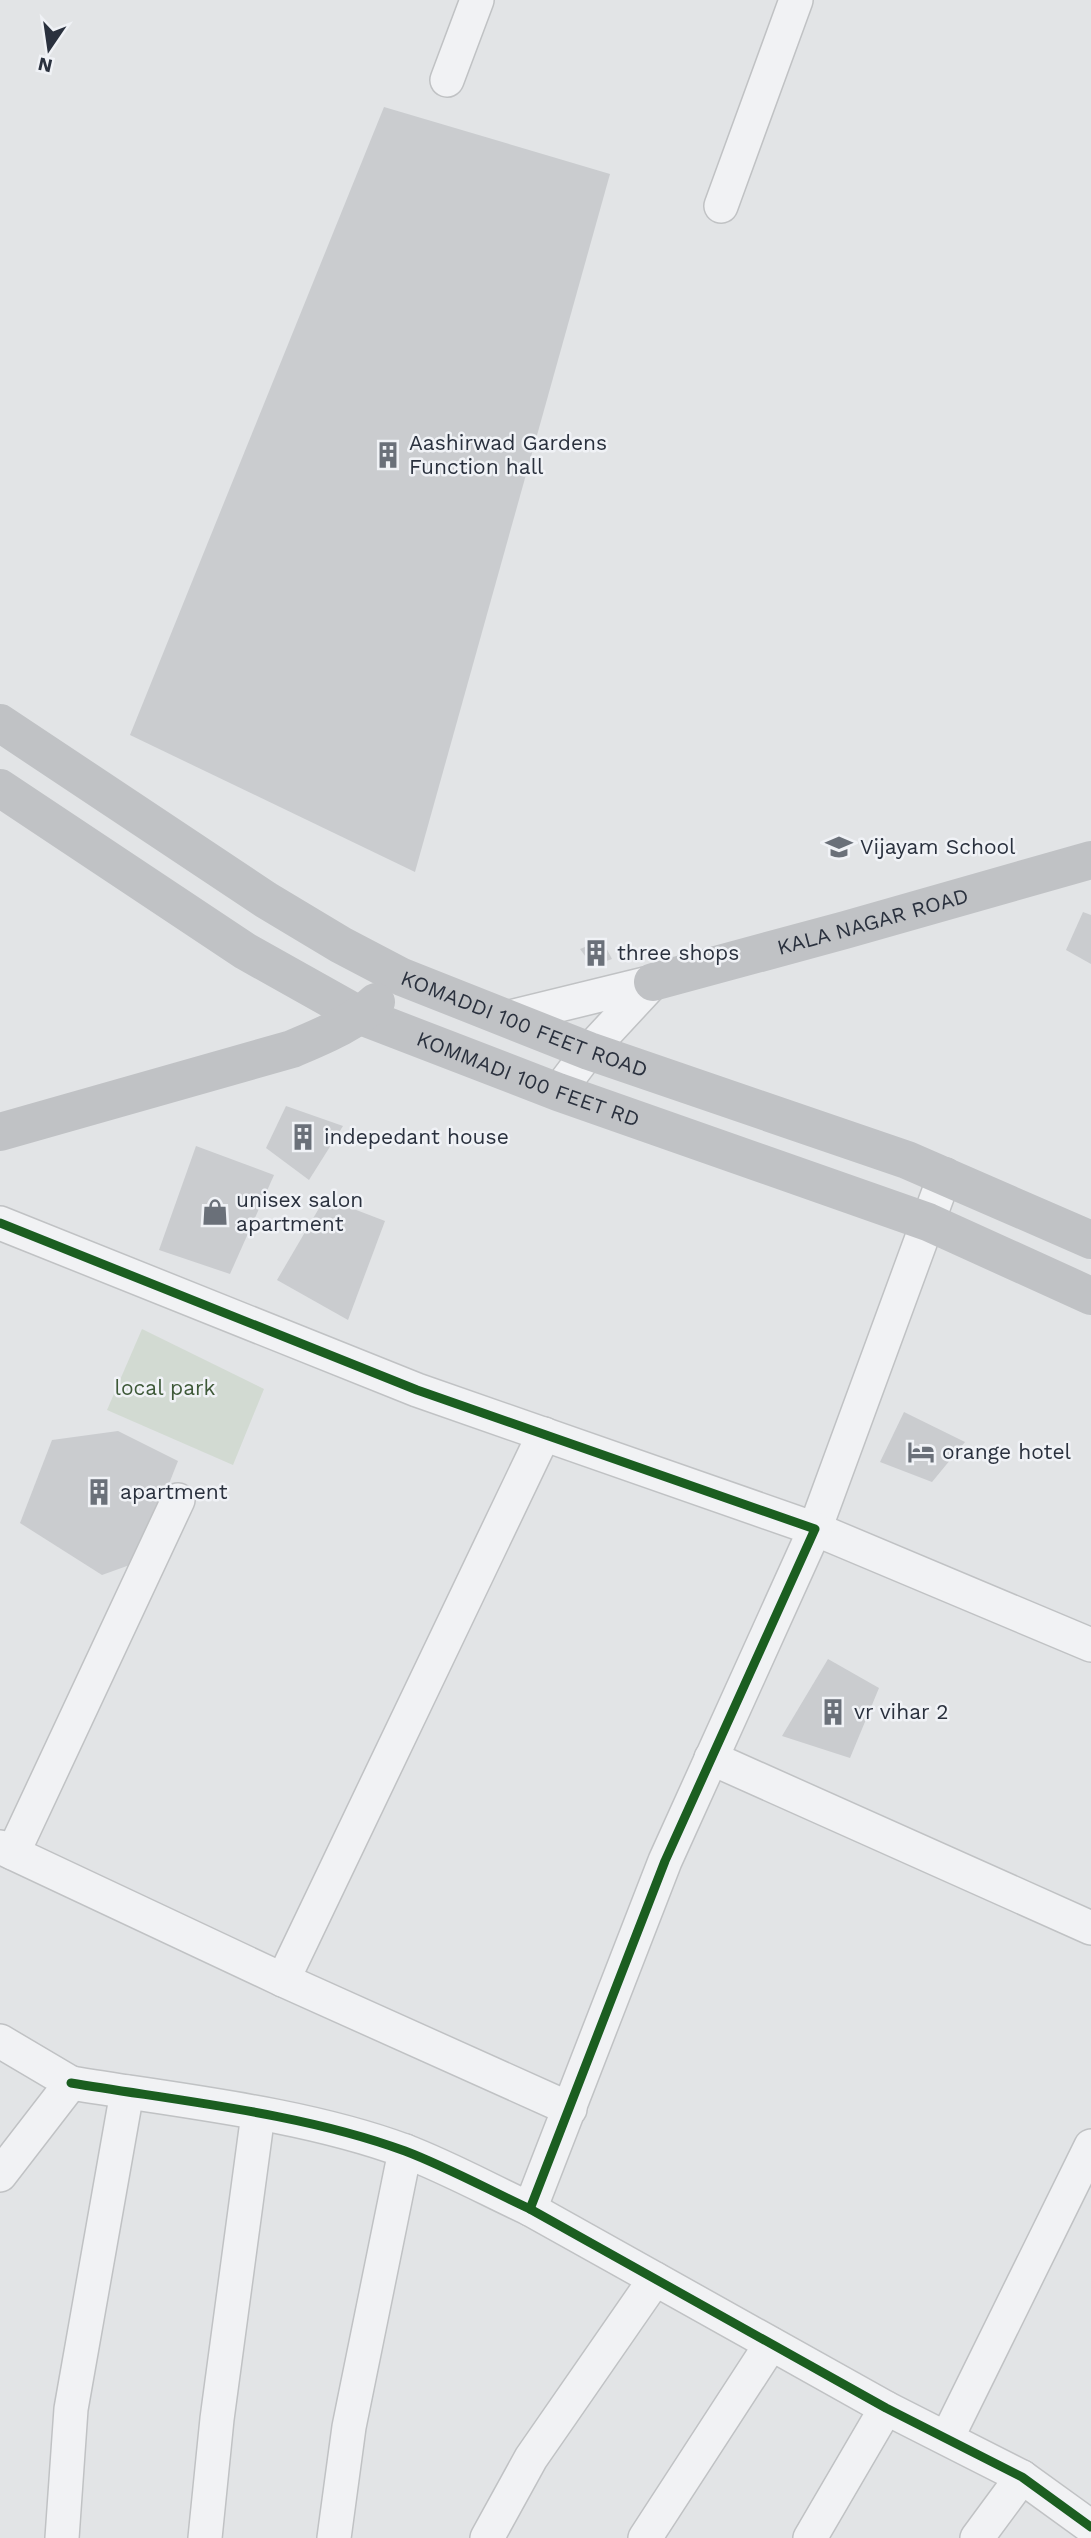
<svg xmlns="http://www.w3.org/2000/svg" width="1091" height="2538" viewBox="0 0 1091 2538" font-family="'Work Sans',sans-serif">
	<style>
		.green { fill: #d2dad2 }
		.building { fill: #cacccf }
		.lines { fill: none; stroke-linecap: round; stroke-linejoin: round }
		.street-casing { stroke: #c0c2c4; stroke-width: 36 }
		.street { stroke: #f1f2f4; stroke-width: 33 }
		.secondary { stroke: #c0c2c5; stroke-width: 38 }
		.cycleway-casing { stroke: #f0f2f6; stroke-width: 13 }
		.cycleway { stroke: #1b5e20; stroke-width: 9 }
		.labels { text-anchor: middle; stroke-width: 5; stroke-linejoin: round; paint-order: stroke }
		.poi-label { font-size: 21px; fill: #2a313e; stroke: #f0f2f6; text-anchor: start }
		.street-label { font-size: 21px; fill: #2a313e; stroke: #f0f2f6 }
		.park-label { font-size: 21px; fill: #3e5938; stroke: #f0f2f6 }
	</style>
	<rect width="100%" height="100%" fill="#e2e4e6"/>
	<!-- green -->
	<path class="green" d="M142 1329 264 1389 233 1465 107 1410Z"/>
	<!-- building -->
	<g class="building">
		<path d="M384 107 610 174 415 872 130 735Z"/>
		<path d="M1083 912 1091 915V964L1066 950Z"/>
		<path d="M602 940 612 959 598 964 592 956 591 964 580 949Z"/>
		<path d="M286 1106 343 1126 309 1180 266 1148Z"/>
		<path d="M196 1146 274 1175 230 1274 159 1250Z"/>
		<path d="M325 1198 385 1221 348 1320 277 1280Z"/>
		<path d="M904 1412 965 1442 932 1482 880 1462Z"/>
		<path d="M118 1431 178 1461 138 1562 102 1575 20 1523 52 1440Z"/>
		<path d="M828 1659 879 1688 850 1758 782 1736Z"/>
	</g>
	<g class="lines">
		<defs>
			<g id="street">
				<path d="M447 80 477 0"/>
				<path d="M721 206 796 0"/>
				<path d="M506 1018 653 982"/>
				<path d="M558 1092 589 1051 653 982"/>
				<path d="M945 1175 815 1529 1091 1645"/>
				<path d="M0 1223 417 1390 815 1529 665 1861 530 2209C489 2190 447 2167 405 2151 302 2113 179 2101 71 2083"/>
				<path d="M711 1758 1091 1928"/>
				<path d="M0 1847 283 1980 570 2109"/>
				<path d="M13 1853 178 1500"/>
				<path d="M283 1980 544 1434"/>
				<path d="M0 2041 71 2083 0 2175"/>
				<path d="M530 2209 886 2408 1022 2477 1091 2527"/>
				<path d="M947 2438 1091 2146"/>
				<path d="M62 2538 71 2409 127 2092"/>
				<path d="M205 2538 217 2419 258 2114"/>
				<path d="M334 2538 349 2427 405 2151"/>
				<path d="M487 2538 531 2458 655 2279"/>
				<path d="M645 2538 771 2344"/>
				<path d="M810 2538 886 2408"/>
				<path d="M977 2538 1022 2477"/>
			</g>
		</defs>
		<!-- street casing -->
		<use href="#street" class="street-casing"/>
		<!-- street -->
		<use href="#street" class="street"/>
		<!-- secondary -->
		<g class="secondary">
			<path id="s1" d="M0 723 266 900 341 945 402 977 589 1051 907 1160 1091 1240"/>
			<path id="s2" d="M0 788 245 951 361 1016 558 1092 928 1222 1091 1296"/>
			<path id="s3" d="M653 982 845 930 1091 860"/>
			<path d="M0 1132 292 1049C322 1036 351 1025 376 1002"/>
		</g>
		<defs>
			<g id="cycleway">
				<path d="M0 1223 417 1390 815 1529 665 1861 530 2209C489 2190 447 2167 405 2151 302 2113 179 2101 71 2083"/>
				<path d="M530 2209 886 2408 1022 2477 1091 2527"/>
			</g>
		</defs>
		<!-- cycleway casing -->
		<use href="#cycleway" class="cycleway-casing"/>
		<!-- cycleway -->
		<use href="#cycleway" class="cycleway"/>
	</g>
	<!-- icons -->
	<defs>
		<symbol id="building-bare" viewBox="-9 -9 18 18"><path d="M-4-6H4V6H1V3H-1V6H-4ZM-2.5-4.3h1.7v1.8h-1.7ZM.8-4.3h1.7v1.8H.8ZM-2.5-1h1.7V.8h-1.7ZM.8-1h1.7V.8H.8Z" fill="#6a7079" stroke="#f0f2f6" stroke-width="2.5" paint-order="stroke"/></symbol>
		<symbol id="school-bare" viewBox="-9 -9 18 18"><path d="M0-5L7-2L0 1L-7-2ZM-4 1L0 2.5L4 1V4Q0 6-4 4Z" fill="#6a7079" stroke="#f0f2f6" stroke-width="2.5" paint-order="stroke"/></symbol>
		<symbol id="shop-bare" viewBox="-9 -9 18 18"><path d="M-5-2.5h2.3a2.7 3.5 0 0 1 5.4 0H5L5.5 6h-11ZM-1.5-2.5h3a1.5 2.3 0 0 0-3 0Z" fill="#6a7079" stroke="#f0f2f6" stroke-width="2.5" paint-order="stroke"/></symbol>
		<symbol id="hotel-bare" viewBox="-9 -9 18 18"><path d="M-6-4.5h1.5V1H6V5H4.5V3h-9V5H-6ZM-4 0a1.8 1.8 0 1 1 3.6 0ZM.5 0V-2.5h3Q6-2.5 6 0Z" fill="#6a7079" stroke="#f0f2f6" stroke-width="2.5" paint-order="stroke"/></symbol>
	</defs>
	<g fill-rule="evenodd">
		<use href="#building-bare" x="369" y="436" width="38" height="38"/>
		<use href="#school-bare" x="820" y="828" width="38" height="38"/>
		<use href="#building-bare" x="577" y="934" width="38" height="38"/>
		<use href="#building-bare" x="284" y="1118" width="38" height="38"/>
		<use href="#shop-bare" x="196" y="1193" width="38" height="38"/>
		<use href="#hotel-bare" x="902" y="1433" width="38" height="38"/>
		<use href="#building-bare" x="80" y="1473" width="38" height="38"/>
		<use href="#building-bare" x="814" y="1693" width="38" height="38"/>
	</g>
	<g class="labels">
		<!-- poi labels -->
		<g class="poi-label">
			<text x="409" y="450">Aashirwad Gardens<tspan x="409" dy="24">Function hall</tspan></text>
			<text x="860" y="854">Vijayam School</text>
			<text x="617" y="960">three shops</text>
			<text x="324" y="1144">indepedant house</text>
			<text x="236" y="1207">unisex salon<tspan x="236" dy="24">apartment</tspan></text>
			<text x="942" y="1459">orange hotel</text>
			<text x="120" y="1499">apartment</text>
			<text x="854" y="1719">vr vihar 2</text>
		</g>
		<!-- street labels -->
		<g class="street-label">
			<text dy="7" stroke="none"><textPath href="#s3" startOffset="228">KALA NAGAR ROAD</textPath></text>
			<text dy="7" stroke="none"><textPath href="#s1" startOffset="607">KOMADDI 100 FEET ROAD</textPath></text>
			<text dy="7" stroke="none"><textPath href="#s2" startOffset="606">KOMMADI 100 FEET RD</textPath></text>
		</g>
		<!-- park labels -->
		<g class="park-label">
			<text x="165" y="1395">local park</text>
		</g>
	</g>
	<!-- north arrow -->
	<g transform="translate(49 49) rotate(193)" stroke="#f0f2f6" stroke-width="5" paint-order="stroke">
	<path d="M0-5L12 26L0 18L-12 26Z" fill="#2a313e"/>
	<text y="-10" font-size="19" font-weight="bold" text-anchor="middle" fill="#2a313e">N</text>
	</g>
</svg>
